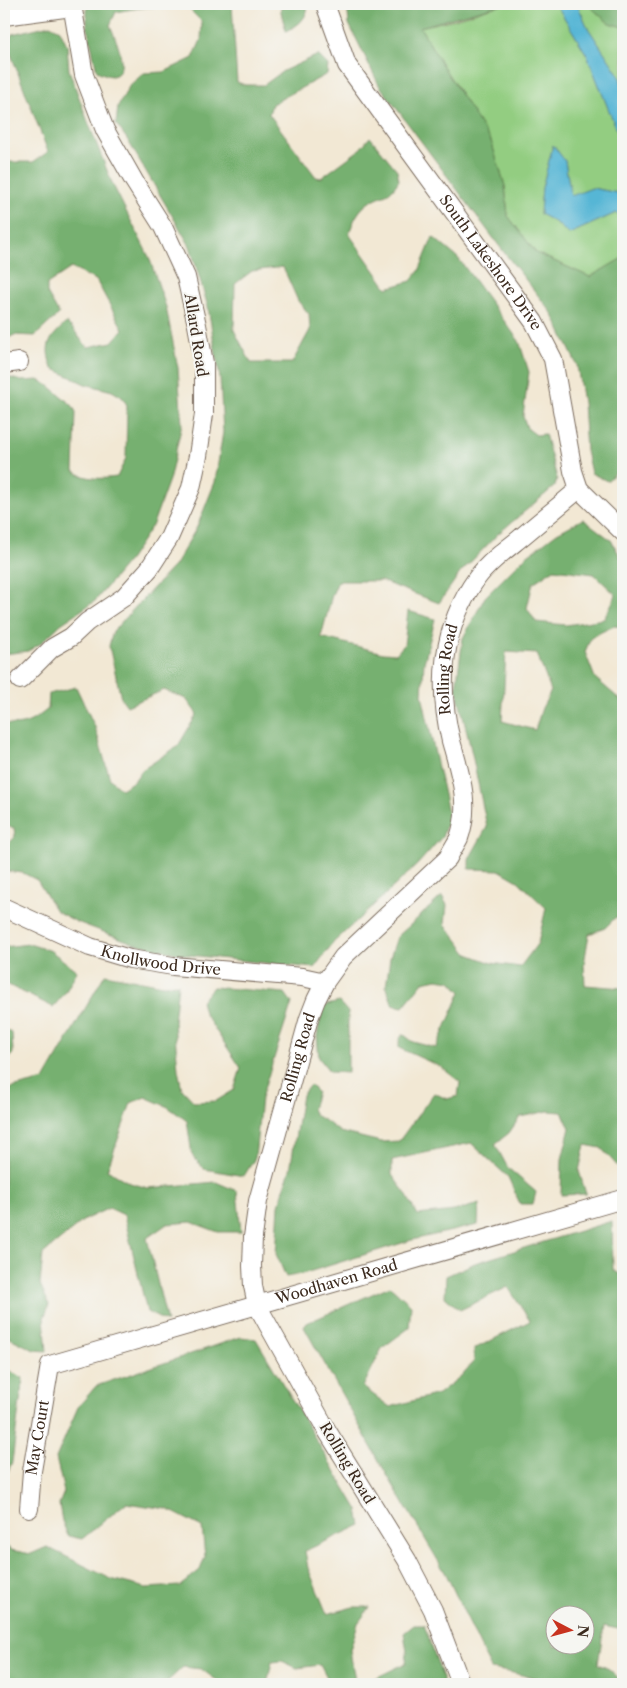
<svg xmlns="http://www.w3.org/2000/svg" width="627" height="1688" viewBox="0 0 627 1688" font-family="'Libre Caslon Text',serif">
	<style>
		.green { fill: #93cd81; stroke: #677c50 }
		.forest { fill: #76b06f; stroke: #586d46; fill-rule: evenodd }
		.water { fill: #56b6d5; stroke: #48707a }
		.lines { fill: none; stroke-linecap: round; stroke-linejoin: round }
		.street-casing { stroke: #7b6c5e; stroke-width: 20 }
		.street { stroke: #fff; stroke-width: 18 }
		.labels { text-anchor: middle; stroke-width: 4; stroke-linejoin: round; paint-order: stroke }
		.street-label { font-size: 15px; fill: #3b2a1e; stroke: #f6f6f2 }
	</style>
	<rect width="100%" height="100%" fill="#f6f6f2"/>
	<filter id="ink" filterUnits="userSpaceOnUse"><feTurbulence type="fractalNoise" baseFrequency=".02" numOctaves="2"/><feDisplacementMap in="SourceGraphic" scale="10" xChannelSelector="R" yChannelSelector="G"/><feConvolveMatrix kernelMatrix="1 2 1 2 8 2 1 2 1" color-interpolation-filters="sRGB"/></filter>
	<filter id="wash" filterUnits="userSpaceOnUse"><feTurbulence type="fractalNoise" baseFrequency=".0096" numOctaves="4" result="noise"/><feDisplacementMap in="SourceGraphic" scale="20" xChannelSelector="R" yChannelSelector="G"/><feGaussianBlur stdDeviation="1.12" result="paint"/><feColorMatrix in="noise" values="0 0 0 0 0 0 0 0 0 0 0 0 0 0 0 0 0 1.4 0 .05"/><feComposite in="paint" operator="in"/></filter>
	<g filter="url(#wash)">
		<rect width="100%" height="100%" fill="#f2e8d4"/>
		<!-- green -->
		<g class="green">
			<path d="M503 4H556L587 55 623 146V194L592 188 571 197 565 161 553 145 542 188 540 214 555 222 569 234 616 213 623 216V260L621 259 590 277 536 253 508 216 505 186 491 141 444 68 420 27 455 19Z"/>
			<path d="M577 4H587L609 23 623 27V88L619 75 588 28Z"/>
		</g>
		<!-- forest -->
		<g class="forest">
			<path d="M87 4H232L237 82 245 85H264L283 71 318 55 328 65 327 74 272 104 269 114 316 177 321 178 359 150 370 137 397 170 399 180C389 197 387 192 371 201 359 208 353 221 349 234L387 288 411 281 419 271 433 237 458 258 519 341 529 372 523 416 527 428 536 435 545 434 557 478 555 486 499 533 460 573 439 603 381 581H338L332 595 321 637 383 653 396 654 404 645 408 611 435 619 424 663 422 695 449 817 442 837 417 865 334 942 314 968 179 954 133 943 77 922 56 911 37 880 23 873 4 871V848L15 837 14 828 4 825V723C23 728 33 721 48 709L49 694 76 687 95 727 110 779 121 789 134 781 142 770 178 746 197 714 186 699 164 690 127 706 121 698 109 646 113 631 175 565 197 527 215 482 223 432 220 378 208 307 190 246 127 139 116 124 118 106 130 85 144 73 164 72 193 58 201 40 202 22 188 8C162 5 142 7 116 12L110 25C114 35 132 73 112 76 108 76 101 73 97 71L87 25ZM283 267 298 301 309 314 310 330 292 363H251L234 330 235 284 252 271Z"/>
			<path d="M281 4H308C308 18 298 26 286 31L281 12Z"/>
			<path d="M347 4H503L420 27 444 68 491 141 505 186 508 216 536 253 590 277 621 259 623 260V466L607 481 591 473 586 451 583 403 577 365 552 313 503 251 379 85 349 24Z"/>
			<path d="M587 4H623V27L609 23Z"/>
			<path d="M50 25 60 30 67 45 69 70 88 122 112 183 149 257 166 307 178 368 182 424 170 477 153 524 130 559 95 601 61 624 40 644 28 651 4 654V376L21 381 39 380 48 385 72 405 76 412 74 471C86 480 102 479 117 477L126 458 127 405 122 397 112 391 85 384 52 368C43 345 50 338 66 323 76 329 79 340 88 347L112 342 123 329 96 280 71 268 47 284V293L59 314 35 336 14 335 4 341V160L9 162H33L48 152 7 44 12 34Z"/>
			<path d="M583 519 611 540 623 561V627L614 626 591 637 585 652 595 678 623 702V919L616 917 605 928 589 934 584 964 585 985 623 988V1172L601 1148 585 1145 579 1171 586 1194 561 1195 562 1159 570 1128 562 1112 548 1111 520 1117 509 1133 495 1144 508 1168 536 1192 533 1204H520L508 1177 471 1143 392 1160V1175L406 1194 417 1215 454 1211 479 1204 478 1225 412 1240 302 1274 286 1277 276 1254 279 1205 290 1170 302 1095 310 1085 317 1092 312 1109 315 1115 327 1122 340 1132 381 1142 399 1141 434 1093 447 1099 458 1096 460 1082 441 1067 399 1048V1040L403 1034 413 1042 436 1048 461 992 451 981 437 979 423 982 403 1007 393 1005 386 987 390 958 397 937 442 896 447 905 445 924 468 954 492 963 520 967 538 943 546 908 518 881 499 870 469 869V859L487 827 472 754 456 687 463 638 485 597 525 557 557 533ZM554 569 594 574 616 595 604 619 566 625 536 622 527 608 533 583ZM506 652 537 654 551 691 542 708 535 730 502 721Z"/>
			<path d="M29 944 51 951 77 971 65 993 53 1007 6 984 4 988V947Z"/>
			<path d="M105 974 163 985 178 984 174 1022 178 1070 182 1089 194 1102 216 1101 234 1090 241 1068 204 1013 201 1001 213 987 285 993 292 1003 261 1098 255 1158 244 1176 204 1169 192 1155 187 1121 168 1107 145 1097 131 1103 107 1170 130 1183 148 1188 216 1182 237 1191 241 1232H218L191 1222 167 1224 147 1238 167 1322 147 1312 124 1215 109 1208 84 1220 43 1254 40 1284 49 1305 44 1318 47 1351 34 1350 4 1335V1090L44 1080Z"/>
			<path d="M339 1002 348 1012V1073L330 1072 319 1058 317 1036 323 1006Z"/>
			<path d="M4 1029 12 1033 13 1053 4 1068Z"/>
			<path d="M612 1221 613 1270 623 1276V1630L604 1626 598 1664 609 1669 623 1682V1684H560L509 1672 491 1669 446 1574 387 1475 304 1327 307 1323 390 1286 411 1305 409 1328 382 1348 363 1387 390 1407 438 1394 461 1376 474 1361V1349L530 1321 508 1287 460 1310 445 1297 446 1276 475 1263ZM554 1616H584V1646H554Z"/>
			<path d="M241 1337 256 1339 358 1510 361 1525 305 1551 308 1568 327 1614 353 1607H370L358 1623 350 1650 355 1681 361 1684H330L320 1665 297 1668 282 1661 272 1662 267 1684H222L201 1669 183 1667 168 1681 167 1684H4V1544L11 1550 31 1554 47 1547 111 1579 146 1588 180 1586 200 1570 205 1557 202 1527 167 1509 126 1503 82 1539 68 1536 62 1521 59 1504 64 1492 56 1458 78 1407 96 1386Z"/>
			<path d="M4 1368 23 1378 12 1462 4 1481Z"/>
			<path d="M414 1625H424L443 1678V1684H363L406 1663 407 1652 404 1633Z"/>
		</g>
		<!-- water -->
		<g class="water">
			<path d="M556 4H577L588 28 619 75 623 88V146L587 55Z"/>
			<path d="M553 145 565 161 571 196 592 188 623 194V216L616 213 569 234 555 222 540 214 542 188Z"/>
		</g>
	</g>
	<g filter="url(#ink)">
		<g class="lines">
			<defs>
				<g id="street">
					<path id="s1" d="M325 4 347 65 534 322 553 359 573 471 579 489 623 532"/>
					<path d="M4 16 72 7"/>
					<path d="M4 364 19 362"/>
					<path d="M20 680 52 648 71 637 87 622 124 597 149 569 169 538 191 488 198 456 204 414V363L197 325 186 277 163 227 134 181 105 130 84 75 72 4"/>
					<path id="s2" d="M5 908 90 947 130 959 173 966 302 977 325 982"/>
					<path id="s3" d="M29 1509 32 1471 50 1365 623 1199"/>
					<path id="s4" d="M461 1684 433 1610 407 1560 326 1429 257 1305 253 1286 252 1266 253 1237 258 1201 309 1018 316 1000 325 982 343 957 448 858C451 851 456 844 459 838 471 805 460 773 451 741 437 685 442 627 477 578 488 563 504 551 518 540 538 523 559 506 579 489"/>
				</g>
			</defs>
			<!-- street casing -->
			<use href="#street" class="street-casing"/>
			<!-- street -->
			<use href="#street" class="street"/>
		</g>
	</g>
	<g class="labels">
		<!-- street labels -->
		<g class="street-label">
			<text dy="5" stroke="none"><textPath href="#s1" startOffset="309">South Lakeshore Drive</textPath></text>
			<text transform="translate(196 335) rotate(81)" y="5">Allard Road</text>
			<text dy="5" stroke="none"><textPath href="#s4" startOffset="1135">Rolling Road</textPath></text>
			<text dy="5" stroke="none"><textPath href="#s2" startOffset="166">Knollwood Drive</textPath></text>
			<text dy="5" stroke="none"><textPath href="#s4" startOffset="685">Rolling Road</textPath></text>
			<text dy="5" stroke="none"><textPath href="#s3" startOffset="444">Woodhaven Road</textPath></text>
			<text dy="5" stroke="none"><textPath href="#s3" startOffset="72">May Court</textPath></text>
			<text transform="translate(347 1463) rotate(59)" y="5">Rolling Road</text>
		</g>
	</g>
	<!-- margin -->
	<rect width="627" height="1688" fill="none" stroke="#f6f6f2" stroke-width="20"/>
	<!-- north arrow -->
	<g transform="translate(570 1630) rotate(96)"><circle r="24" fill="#f6f6f2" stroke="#aba49d"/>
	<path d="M0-4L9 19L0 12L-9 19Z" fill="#c8321e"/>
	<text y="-8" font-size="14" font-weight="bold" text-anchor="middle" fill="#3b2a1e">N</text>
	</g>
</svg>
